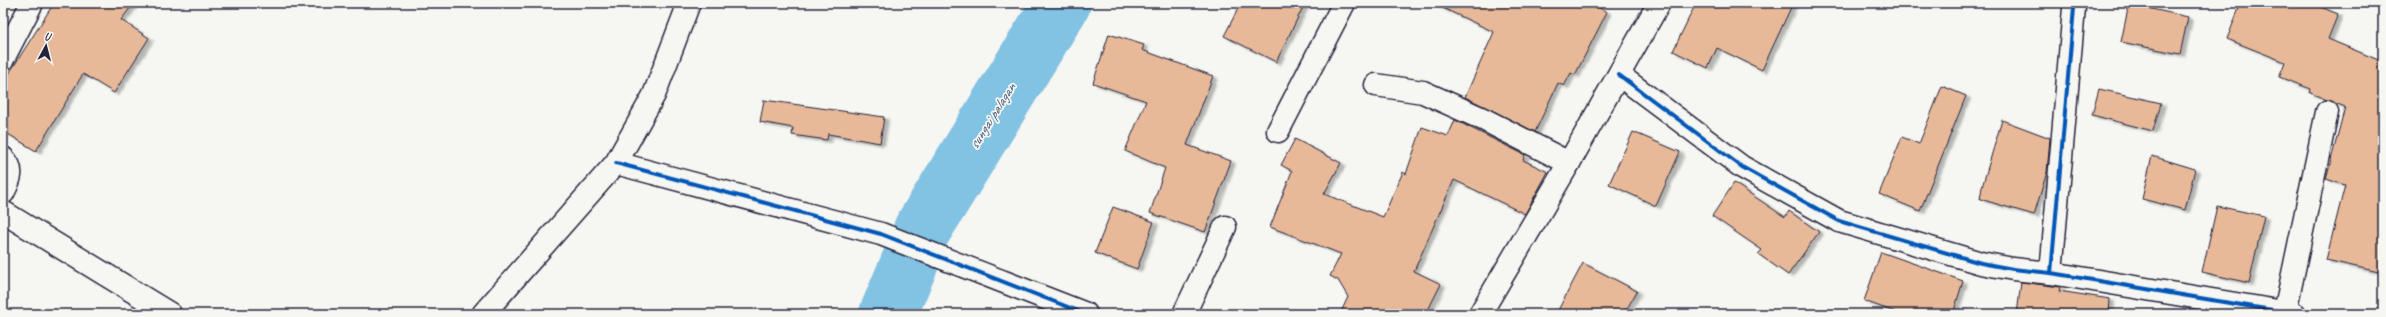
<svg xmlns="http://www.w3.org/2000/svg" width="2386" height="317" viewBox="0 0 2386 317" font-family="Caveat,sans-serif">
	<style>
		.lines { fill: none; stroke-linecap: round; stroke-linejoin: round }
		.river { stroke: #82c2e3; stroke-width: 58 }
		.building { fill: #e8b999; stroke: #22223b; filter: url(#shadow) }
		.minor-casing { stroke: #22223b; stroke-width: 25 }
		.minor { stroke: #f6f6f2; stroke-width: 22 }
		.cycleway-casing { stroke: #f6f6f2; stroke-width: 6 }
		.cycleway { stroke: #0057b8; stroke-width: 4 }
		.labels { text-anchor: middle; stroke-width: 3.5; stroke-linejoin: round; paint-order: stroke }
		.water-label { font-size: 15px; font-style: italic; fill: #445a76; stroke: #f6f6f2 }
	</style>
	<defs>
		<filter id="shadow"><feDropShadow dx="4.5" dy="2.5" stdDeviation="1" flood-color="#0004"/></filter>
	</defs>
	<rect width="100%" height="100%" fill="#f6f6f2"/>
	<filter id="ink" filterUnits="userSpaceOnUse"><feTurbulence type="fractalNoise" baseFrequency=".025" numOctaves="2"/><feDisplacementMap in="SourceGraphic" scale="8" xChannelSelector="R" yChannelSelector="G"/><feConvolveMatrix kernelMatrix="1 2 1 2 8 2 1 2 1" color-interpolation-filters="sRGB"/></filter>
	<g filter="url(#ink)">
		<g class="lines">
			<!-- river -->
			<g class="river">
				<path d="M922 230 1062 3"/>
				<path d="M888 314 910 262"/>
			</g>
		</g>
		<!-- building -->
		<g class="building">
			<path d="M54 3H134L121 20 149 38 114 93 83 74 36 151 3 131V83Z"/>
			<path d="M1241 3H1305L1276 62 1224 36Z"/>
			<path d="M1432 3H1590L1607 12 1575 75 1571 73 1564 86 1558 83 1535 132 1465 97 1494 32Z"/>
			<path d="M1696 3H1793L1762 70 1717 48 1708 68 1673 51Z"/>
			<path d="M2241 3H2311L2338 14 2328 39 2383 62V273L2326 260 2345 185 2326 179 2345 107 2310 93 2311 89 2279 77 2285 62 2227 39Z"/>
			<path d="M2129 4 2188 17 2180 54 2121 42Z"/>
			<path d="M1109 34 1144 45 1142 50 1213 76 1187 145 1231 161 1205 232 1150 213 1165 168 1125 151 1146 101 1093 83Z"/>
			<path d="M1942 86 1966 96 1920 211 1879 194 1902 137 1919 144Z"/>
			<path d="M2099 89 2161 103 2153 131 2092 115Z"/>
			<path d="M764 100 884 117 880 143 828 134 827 140 792 135 793 128 760 122Z"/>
			<path d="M1455 120 1525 155 1523 160 1548 172 1525 214 1454 180 1414 271 1441 284 1426 314H1340L1348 297 1338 280 1330 276 1341 254 1270 227 1292 171 1281 165 1295 139 1341 163 1324 194 1383 217 1403 172 1406 174 1422 127 1448 136Z"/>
			<path d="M2002 120 2050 138 2047 172 2034 215 1980 199 1982 187Z"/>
			<path d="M1633 132 1680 152 1656 206 1609 184Z"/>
			<path d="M2152 156 2195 169 2185 210 2142 199Z"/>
			<path d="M1734 183 1785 217 1789 211 1819 232 1788 275 1758 254 1762 250 1712 216Z"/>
			<path d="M2217 206 2264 216 2249 283 2202 272Z"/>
			<path d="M1113 207 1154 222 1137 269 1095 253Z"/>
			<path d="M1881 252 1963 281 1953 314H1901L1864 301Z"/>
			<path d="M1583 263 1637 291 1624 314H1556Z"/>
			<path d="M2021 282 2060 287 2059 291 2110 299 2109 314H2017Z"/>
		</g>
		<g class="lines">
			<defs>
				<g id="minor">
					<path d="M3 59 32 3"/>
					<path d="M1619 75 1742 167 1839 221 1981 263 2013 269 2051 273 2295 314"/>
					<path d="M1376 85 1423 92 1483 119 1569 163"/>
					<path d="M1278 131 1344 3"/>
					<path d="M3 158C15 169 10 180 3 193"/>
					<path d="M616 163 881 234 1086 314"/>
					<path d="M3 212 170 314"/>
					<path d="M2051 273 2074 8"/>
					<path d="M2285 312 2327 112"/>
					<path d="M483 314 616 163 654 95 689 3"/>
					<path d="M1184 314 1225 227"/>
					<path d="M1480 314 1569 163 1659 3"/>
				</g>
			</defs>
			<!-- minor casing -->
			<use href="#minor" class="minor-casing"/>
			<!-- minor -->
			<use href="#minor" class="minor"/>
			<defs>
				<g id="cycleway">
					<path d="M1619 75 1742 167 1839 221 1981 263 2013 269 2051 273 2295 314"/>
					<path d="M616 163 881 234 1086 314"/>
					<path d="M2051 273 2074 8"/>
				</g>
			</defs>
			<!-- cycleway casing -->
			<use href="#cycleway" class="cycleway-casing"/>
			<!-- cycleway -->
			<use href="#cycleway" class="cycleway"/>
		</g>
	</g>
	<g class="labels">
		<!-- water labels -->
		<g class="water-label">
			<text transform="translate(992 116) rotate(-58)" y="5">sungai palagan</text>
		</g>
	</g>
	<!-- margin -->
	<rect width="2386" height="317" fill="none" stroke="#f6f6f2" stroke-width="16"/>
	<rect x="8" y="8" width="2370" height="301" fill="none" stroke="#22223b" stroke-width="1.5" filter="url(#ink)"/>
	<!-- north arrow -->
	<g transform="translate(46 46) rotate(7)" stroke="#f6f6f2" stroke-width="3" paint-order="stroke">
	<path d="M0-3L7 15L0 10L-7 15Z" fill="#22223b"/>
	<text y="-6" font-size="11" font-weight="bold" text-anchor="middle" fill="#22223b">U</text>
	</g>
</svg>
